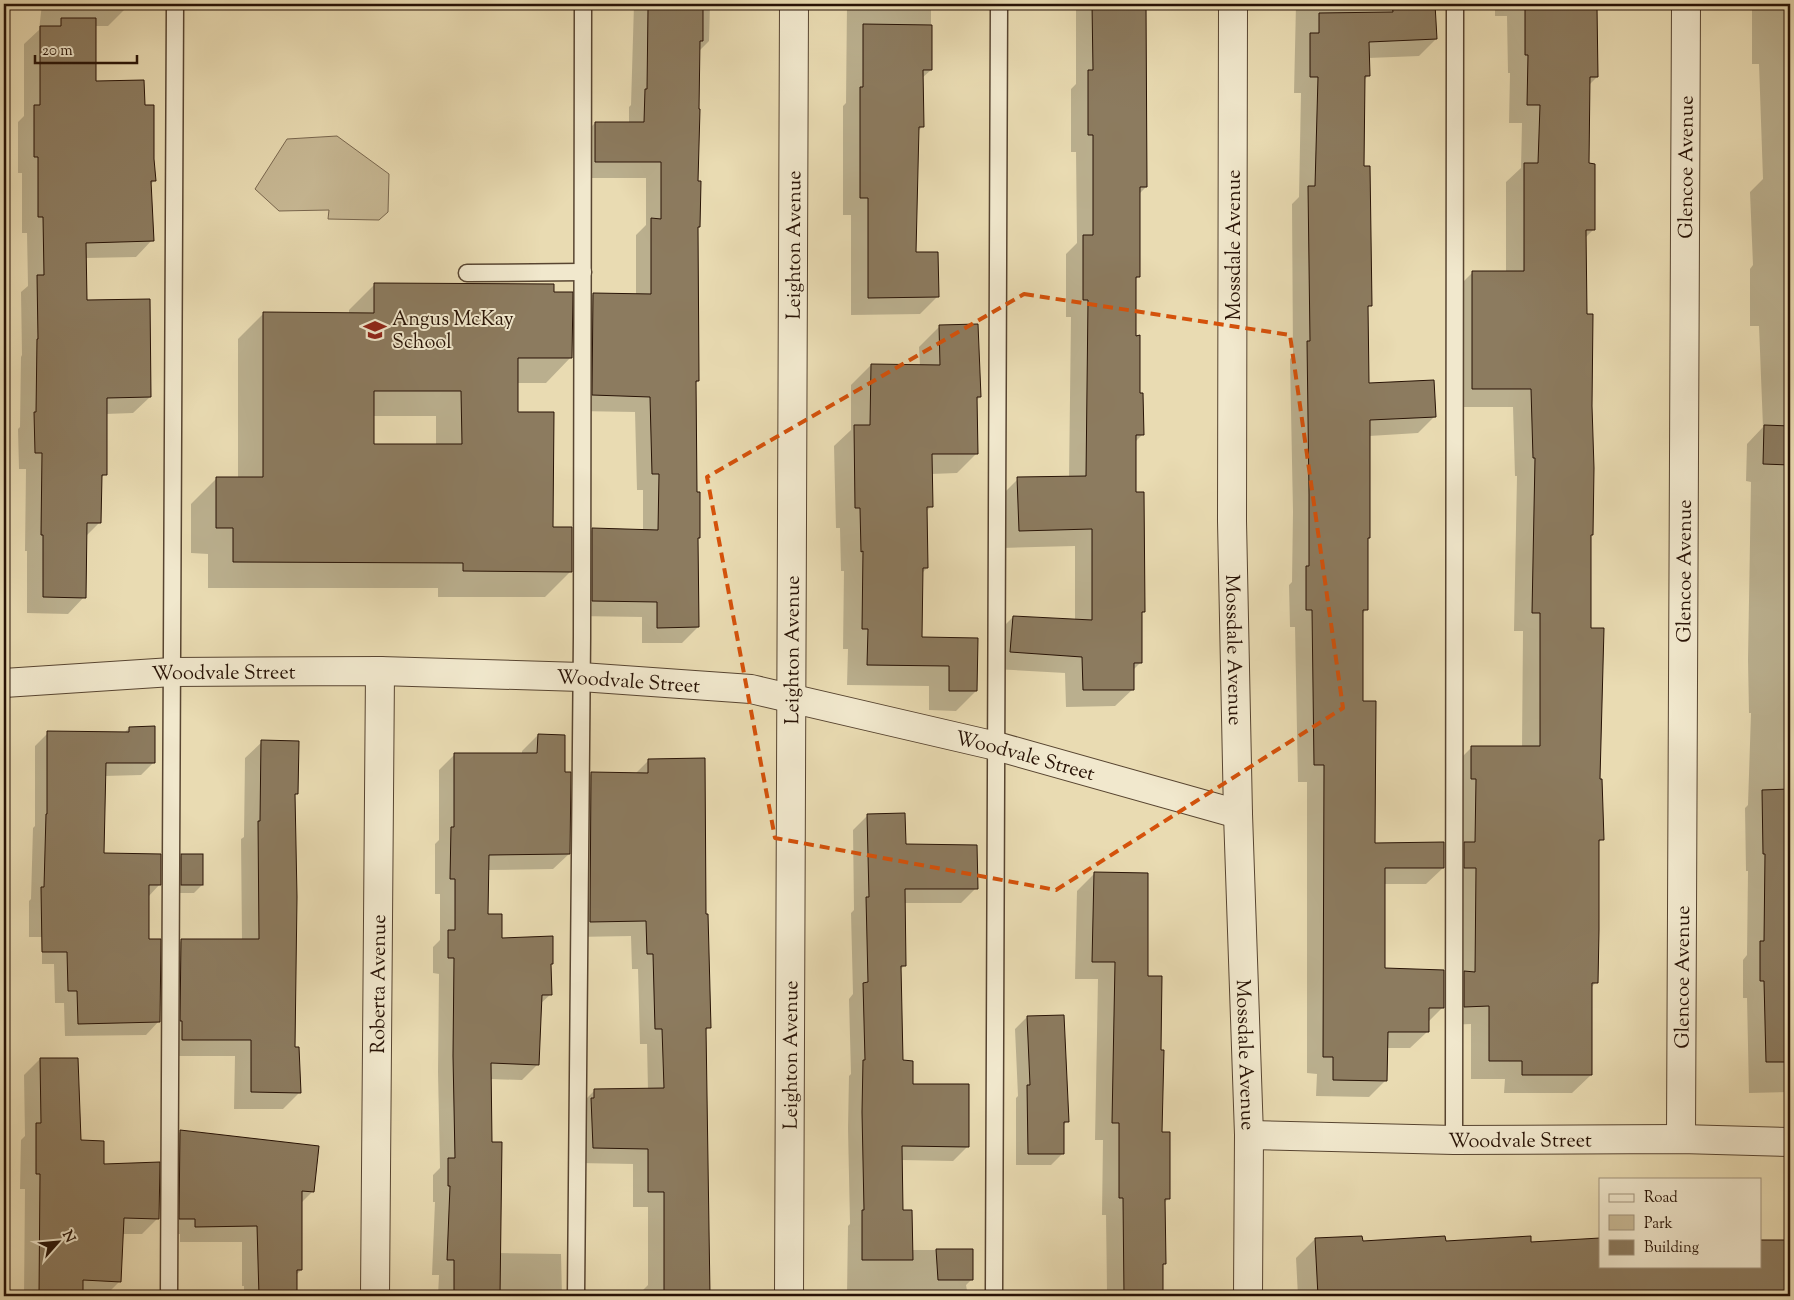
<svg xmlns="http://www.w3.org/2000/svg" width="1794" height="1300" viewBox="0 0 1794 1300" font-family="'Sorts Mill Goudy',serif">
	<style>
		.green { fill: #c8b995; stroke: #78664e }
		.shadow { fill: #0003; fill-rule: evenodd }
		.building { fill: #8c7b5f; stroke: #281306; fill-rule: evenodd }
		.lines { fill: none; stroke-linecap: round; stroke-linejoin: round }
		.service-casing { stroke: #584531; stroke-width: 19 }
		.minor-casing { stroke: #584531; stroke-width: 30 }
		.service { stroke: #f1e8cd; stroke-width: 16 }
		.minor { stroke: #f1e8cd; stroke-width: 28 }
		.marked { fill: none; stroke: #d5520b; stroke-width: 4; stroke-dasharray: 10 6; stroke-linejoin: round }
		.labels { text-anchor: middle; stroke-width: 4; stroke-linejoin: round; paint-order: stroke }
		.street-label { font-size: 20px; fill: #281306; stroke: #f1e8cd }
		.poi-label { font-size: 20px; fill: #281306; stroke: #f1e8cd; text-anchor: start }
	</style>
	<rect width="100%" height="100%" fill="#e9dbb2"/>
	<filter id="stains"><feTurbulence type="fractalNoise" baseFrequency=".004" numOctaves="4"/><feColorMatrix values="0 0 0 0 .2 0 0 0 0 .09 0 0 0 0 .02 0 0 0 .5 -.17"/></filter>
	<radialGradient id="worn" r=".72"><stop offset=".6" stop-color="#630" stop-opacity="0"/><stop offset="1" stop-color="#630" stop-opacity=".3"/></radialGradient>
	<!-- green -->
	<path class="green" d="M337 136 389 174 388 212 379 220 328 219 329 210 279 211 255 189 287 139Z"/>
	<!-- shadow -->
	<g class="shadow">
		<path d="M42 4H125V9L108 26H95V83L144 106 153 159 155 180 150 185 152 240 136 257 85 258 86 301 150 397 133 413 105 414V474L100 479V522L85 537 84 597 68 614 27 613V551H25L26 469H19L18 429 20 427 21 357 22 355 21 292 28 286 27 233H22V173H18V122L24 116V44L39 30Z"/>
		<path d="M634 4H710L709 41 699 51 697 183 699 227 696 229 698 381 695 384 696 493 699 538 697 539 698 627 682 643H642V617L577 616V545L593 529 643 531V490H637L635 412 577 411V310L593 294 636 295V235L646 225V178H579V139L595 123 629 124V107L631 105Z"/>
		<path d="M847 4H931V70L922 78V127L917 132 915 253 937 297 920 314 851 315V215H843V106L846 103Z"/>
		<path d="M1076 4H1145L1146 187 1139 194V276L1135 280V337L1142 435 1135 442V493L1143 612 1140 614 1141 662 1132 671 1133 689 1115 706 1066 707 1065 673 994 669 996 634 1013 617 1075 621V546L1002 548 1001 496 1018 479 1069 478 1071 317H1066V254L1077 243 1076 152H1071V89L1076 84Z"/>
		<path d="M1296 4H1434L1436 39 1419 56 1368 58V76L1364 80 1362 167 1370 305 1367 309 1368 384 1435 416 1418 433 1369 436V538L1367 540V609L1362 614V702L1374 844 1443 868 1426 884H1383L1384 969 1443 1007 1427 1023V1032L1410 1048H1387L1386 1080 1369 1097 1316 1096 1317 1074 1307 1073V782H1298L1295 627H1290L1289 585 1292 582 1293 512 1290 359 1293 356 1292 204 1299 197 1301 93H1294Z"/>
		<path d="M1495 4H1596L1597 77 1589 85 1588 165 1594 229 1585 238 1590 629 1602 839 1597 844 1596 982 1591 988V1075L1572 1093H1504L1505 1079H1471V1024L1446 1025 1453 766 1472 747H1522L1523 631H1514L1517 476H1515L1513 407H1454V291L1472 273H1506V182L1521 168 1522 123H1509L1510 73H1508L1507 16H1495Z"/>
		<path d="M1752 4H1790V1092L1749 1093 1747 998H1743V960L1747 955 1748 871H1746L1745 808 1748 805 1751 713H1749L1748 660 1751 482 1746 481 1747 444 1763 427 1759 326H1750V269L1753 265 1750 192 1763 179 1759 64H1752Z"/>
		<path d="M374 285 552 293 571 357 546 383H517V414L552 528 571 571 545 597H438V588H208V554L191 553V504L217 478H238V339L263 314H349V310ZM372 416H436V445H372Z"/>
		<path d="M939 327 980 397 976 401 977 453 957 473 931 474V506L926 512 927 568 922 573 921 638 976 691 956 711 929 710V686L847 685 848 649H843L844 571H841L840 528H836L834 446 851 430V385L871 365 920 366 919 347Z"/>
		<path d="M129 728 154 762 141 775 104 776 103 854 160 884 148 897V941L159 1021 146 1035 65 1036 64 1003H55L54 964H42V937H29V901L31 899 33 828 35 826V746L48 733H124Z"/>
		<path d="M538 735 564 773 569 854 553 869 487 870V915L500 939 550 965 551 994 540 1004 538 1064 522 1080 490 1079 491 1143 498 1253 561 1254 562 1296H438L439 1275H432L435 1202H433V1175L440 1168 438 1072 439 974 433 973V947L440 940V894H435V844L439 840V770L455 754 522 755V751Z"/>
		<path d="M262 742 297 793 294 796V1048L300 1092 283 1109H234L235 1056H166L164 957 181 941H242L241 839 244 837 245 758Z"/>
		<path d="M648 761 705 915 709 1027 705 1032 709 1296H637L648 1285V1207H633V1164L578 1163 579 1106 595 1090H648L647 1044H640L638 969H632L631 936 575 937 576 789 591 774H635Z"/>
		<path d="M868 815 905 846 976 888 961 903H904V966L900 970 902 1062 912 1085 968 1146 953 1161 901 1160V1211L911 1250H972V1279L966 1285 968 1296H847L848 1226 850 1224 848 1128 849 1076 851 1074 849 999 853 994 851 913 854 910 853 830Z"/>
		<path d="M182 855 202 885 194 893H173V863Z"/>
		<path d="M1094 874 1146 977 1169 1198 1164 1203V1264L1161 1267 1162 1296H1101L1107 1291 1106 1215H1102L1103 1140H1095L1098 979H1075L1077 891Z"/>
		<path d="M1027 1017 1067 1121 1063 1126V1153L1051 1165H1016V1098L1018 1096 1015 1029Z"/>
		<path d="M40 1059 80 1142 158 1218 142 1234H122L120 1281 105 1296H24L25 1189H20L21 1140 25 1136 24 1075Z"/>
		<path d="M180 1132 312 1192 300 1204 301 1270 296 1275V1296H244V1286H242V1242H180V1234H164L165 1147Z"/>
		<path d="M1315 1239 1362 1242 1530 1243 1600 1239V1266H1760V1241L1790 1242V1296H1298L1296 1258Z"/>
	</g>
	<!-- building -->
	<g class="building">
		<path d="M1092 4H1146L1147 187H1140V277H1136V336L1140 335V393H1143L1144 435H1136V492H1144L1145 612H1142V663H1134V690H1083L1082 657 1010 652 1013 616 1092 620V529L1019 531 1017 477 1086 476 1088 300H1083V235H1093V135H1088V70H1093Z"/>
		<path d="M1392 4H1435L1437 39 1369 42 1370 76H1365L1364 166H1370L1372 306H1368L1369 383 1434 380 1436 417 1370 420V538H1368V610H1363V701H1376L1375 843 1444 842V868H1385V968L1444 970V1008H1429V1032H1388L1387 1081 1333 1080V1057H1323L1324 765H1314L1312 610H1306V566H1309V494L1307 341H1310L1308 186H1315L1318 77H1310V33H1319V13L1393 12Z"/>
		<path d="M1525 7H1597L1598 77H1590L1589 163 1595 164V230H1586L1587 314H1593L1592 406 1594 468 1593 535H1591V628H1604L1600 779H1602L1604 840H1599V930L1598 983H1592V1075H1522V1061H1489V1006L1464 1007V971L1475 972 1476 868H1464V842H1475L1476 779H1471V746H1540V613H1532L1535 458H1533L1531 389H1472V271H1524V163H1538L1540 105H1527L1528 55H1525Z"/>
		<path d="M648 9H703V41H700L699 109H700L698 181H701L700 227H698L699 381H696L697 492H700V538H698L699 627 657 628V602L592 601V528L658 530 659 474H652L650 397 592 395 593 293 651 294V218L661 219V162H595V122H644L645 89H647Z"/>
		<path d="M61 18H96V81L144 80 145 105H154V159L156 181H151L154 241 86 243 87 300 150 299 151 397 107 398V475H102L101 523H87L86 598 43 597V535H41L42 453H35L34 412H36L37 339H38L37 275H44L43 217H38V157H34V105H40V26H61Z"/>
		<path d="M863 24 932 25V70H923L924 127H919L916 252H938L939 297 868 298V198H860V87H863Z"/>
		<path d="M374 283 554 284V292H573L572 358H518V412H554L553 527H572V572L463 571V563L233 562V528H216V477H263V312L374 313ZM374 391H461L462 444H374Z"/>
		<path d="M978 324 981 397H977L978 454H932L933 507H927L928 568H923L922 637 978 638 977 691H949V666L867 665 868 629H862L863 551 861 552 860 508H855L854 425H870L871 364 940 365 939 325Z"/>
		<path d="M1764 425 1790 426V465L1763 464Z"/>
		<path d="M155 726V763H106L104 853 161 854V885H149V939H161L160 1022 78 1024 77 991H68L67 952H42L41 887H44L46 814H47V731L129 732V727Z"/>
		<path d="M538 734 565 735V772H571L570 854 489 855 488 914H502V938L553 936V964H551L552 995H542L539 1065 491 1063 492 1142H502L500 1296H454V1260H447L450 1186H448V1158H455L453 1056 454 958H448V930H455V879H450L451 827H454V753H537Z"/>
		<path d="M261 740 299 741 298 794H295L297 897 295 1047H299L301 1093 251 1092V1040H182V1021H180L181 939H259L258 821H260Z"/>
		<path d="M705 758 706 914H708L711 1028H706L710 1296H664V1192H648V1149L593 1148 591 1098H594V1089L664 1088 662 1029H655L653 954H647L646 921 590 922 591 772 648 773V759Z"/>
		<path d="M1790 789V1062H1766L1764 981H1760V941H1764L1765 854H1763L1762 790Z"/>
		<path d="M905 813 906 844 977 845 978 889H905L906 966H901L903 1060 913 1061V1084H969V1147L902 1146 903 1210H912L913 1260H862V1210H864L862 1112 863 1060H865L863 983 868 982 866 897H869L867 814Z"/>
		<rect x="181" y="854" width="22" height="31"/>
		<path d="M1094 872 1148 873V976H1162L1161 1050H1164L1162 1132H1170V1199H1165L1166 1264H1163V1296H1124L1123 1198H1119V1123H1112L1115 962H1092Z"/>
		<path d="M1064 1015 1069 1122H1064V1154H1028L1027 1085H1030L1027 1016Z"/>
		<path d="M40 1058H78L81 1140 104 1141V1164L160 1162 159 1219 124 1218 121 1282 83 1280V1296H39L40 1174H36V1123H41Z"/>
		<path d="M180 1130 319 1146 314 1192 302 1191V1270H297V1296H259L257 1226 195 1227V1219H179Z"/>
		<path d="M1362 1236 1363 1241 1445 1236 1446 1241 1531 1236V1242L1600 1238V1266H1760V1240H1786V1296H1760V1292L1697 1291 1615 1293 1564 1296H1559V1293L1475 1296V1291L1382 1296H1318L1315 1238Z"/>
		<path d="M936 1249H973V1280H938Z"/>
	</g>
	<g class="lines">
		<defs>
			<g id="service">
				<path d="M467 273 583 272"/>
				<path d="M1454 1140 1455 4"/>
				<path d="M169 1296 175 4"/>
				<path d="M576 1296 582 637 583 4"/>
				<path d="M994 1296 999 4"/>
			</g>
			<g id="minor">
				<path id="s1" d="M1233 4 1232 521 1238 814 1249 1135 1248 1296"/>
				<path id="s2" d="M4 683 172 672 380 671 581 677 751 689 996 746 1238 814"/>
				<path id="s3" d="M1249 1135 1454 1140 1681 1139 1790 1142"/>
				<path id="s4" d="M1681 1139 1686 4"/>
				<path id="s5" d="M375 1296 380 671"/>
				<path id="s6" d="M789 1296 794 4"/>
			</g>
		</defs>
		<!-- service casing -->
		<use href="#service" class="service-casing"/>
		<!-- minor casing -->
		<use href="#minor" class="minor-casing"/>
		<!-- service -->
		<use href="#service" class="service"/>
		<!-- minor -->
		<use href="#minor" class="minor"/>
	</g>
	<!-- marked area -->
	<path class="marked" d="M1024 294 1290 335 1343 708 1056 890 775 838 707 477Z"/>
	<!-- icons -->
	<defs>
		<symbol id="school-bare" viewBox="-9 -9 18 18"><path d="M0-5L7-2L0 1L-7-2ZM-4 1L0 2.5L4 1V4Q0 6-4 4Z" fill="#8f2418" stroke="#f1e8cd" stroke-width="2.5" paint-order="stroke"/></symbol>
	</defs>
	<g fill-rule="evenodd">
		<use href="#school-bare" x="359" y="314" width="32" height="32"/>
	</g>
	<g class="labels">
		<!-- street labels -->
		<g class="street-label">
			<text dy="7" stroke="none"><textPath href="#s4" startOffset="972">Glencoe Avenue</textPath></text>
			<text dy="7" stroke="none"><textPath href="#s6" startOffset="1051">Leighton Avenue</textPath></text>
			<text transform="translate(1233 245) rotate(-90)" y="7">Mossdale Avenue</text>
			<text dy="7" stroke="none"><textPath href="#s4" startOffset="568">Glencoe Avenue</textPath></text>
			<text dy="7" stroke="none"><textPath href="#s6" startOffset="646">Leighton Avenue</textPath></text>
			<text dy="7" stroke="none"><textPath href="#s1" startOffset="646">Mossdale Avenue</textPath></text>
			<text dy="7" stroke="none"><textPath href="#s2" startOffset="220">Woodvale Street</textPath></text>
			<text dy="7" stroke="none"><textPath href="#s2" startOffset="625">Woodvale Street</textPath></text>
			<text dy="7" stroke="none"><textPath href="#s2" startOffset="1030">Woodvale Street</textPath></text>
			<text dy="7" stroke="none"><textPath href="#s4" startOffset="162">Glencoe Avenue</textPath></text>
			<text dy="7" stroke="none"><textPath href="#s5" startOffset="312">Roberta Avenue</textPath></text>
			<text dy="7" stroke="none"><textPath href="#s6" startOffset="241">Leighton Avenue</textPath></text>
			<text dy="7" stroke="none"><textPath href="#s1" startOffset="1051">Mossdale Avenue</textPath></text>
			<text dy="7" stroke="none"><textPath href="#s3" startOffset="271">Woodvale Street</textPath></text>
		</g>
		<!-- poi labels -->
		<g class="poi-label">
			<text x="392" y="325">Angus McKay<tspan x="392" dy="23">School</tspan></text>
		</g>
	</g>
	<!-- margin -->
	<rect width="1794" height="1300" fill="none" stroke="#e9dbb2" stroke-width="20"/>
	<rect x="5" y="5" width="1784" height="1290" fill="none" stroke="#281306" stroke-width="2.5"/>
	<rect x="10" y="10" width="1774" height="1280" fill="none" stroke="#281306"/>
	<!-- legend -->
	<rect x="1599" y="1178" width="162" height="90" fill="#f1e8cd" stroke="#a1937d"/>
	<rect x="1609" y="1194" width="25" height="8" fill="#f1e8cd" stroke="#a1937d"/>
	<text x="1644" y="1202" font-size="15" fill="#281306">Road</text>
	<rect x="1609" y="1215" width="25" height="15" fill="#c8b995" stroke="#a1937d"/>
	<text x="1644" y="1228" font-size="15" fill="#281306">Park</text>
	<rect x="1609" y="1240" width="25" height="15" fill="#8c7b5f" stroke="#a1937d"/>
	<text x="1644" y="1252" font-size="15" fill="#281306">Building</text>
	<!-- north arrow -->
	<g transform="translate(58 1242) rotate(63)" stroke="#f1e8cd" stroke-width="4" paint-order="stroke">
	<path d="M0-4L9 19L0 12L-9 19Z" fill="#281306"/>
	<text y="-8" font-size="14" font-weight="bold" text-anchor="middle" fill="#281306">N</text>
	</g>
	<!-- scale -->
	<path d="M35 55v8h102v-8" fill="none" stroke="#281306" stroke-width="2.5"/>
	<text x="42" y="55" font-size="15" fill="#281306" stroke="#f1e8cd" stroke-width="4" paint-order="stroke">20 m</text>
	<rect width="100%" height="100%" filter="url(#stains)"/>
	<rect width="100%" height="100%" fill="url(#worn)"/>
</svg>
